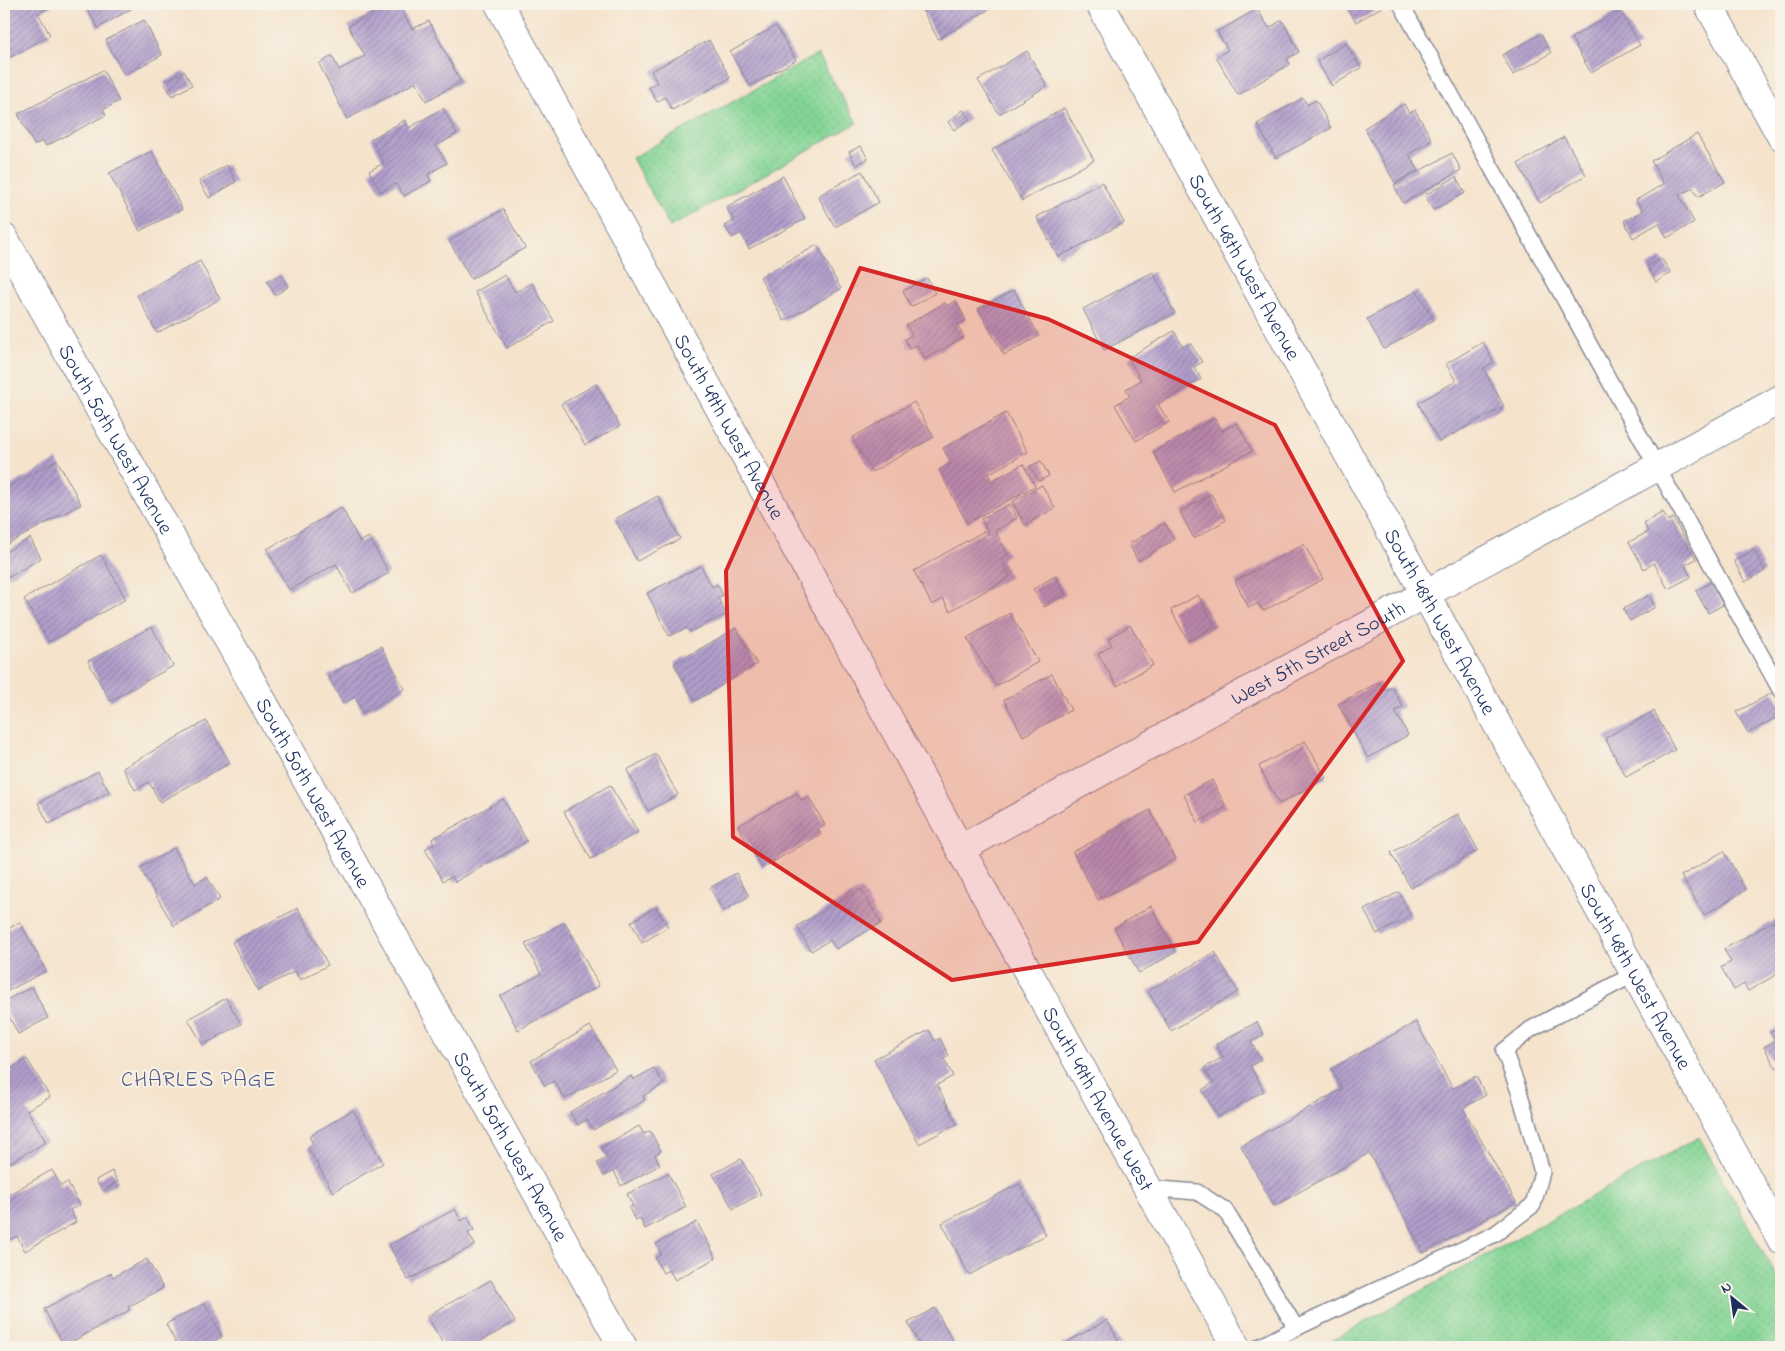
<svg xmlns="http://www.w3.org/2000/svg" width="1785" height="1351" viewBox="0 0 1785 1351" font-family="'Indie Flower',sans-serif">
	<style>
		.green { fill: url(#green-dots); stroke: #4f8279 }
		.building { fill: url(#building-hatch) }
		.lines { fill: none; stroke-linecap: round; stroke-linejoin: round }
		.lane-casing { stroke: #888995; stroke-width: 18 }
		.street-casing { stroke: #888995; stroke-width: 30 }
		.secondary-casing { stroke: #888995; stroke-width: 30 }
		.lane { stroke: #fff; stroke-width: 15 }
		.street { stroke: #fff; stroke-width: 28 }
		.secondary { stroke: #fff; stroke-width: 28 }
		.marked { fill: #d62828; fill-opacity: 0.2; stroke: #d62828; stroke-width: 4; stroke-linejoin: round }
		.labels { text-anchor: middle; stroke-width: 4; stroke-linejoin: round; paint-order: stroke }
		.street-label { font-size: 21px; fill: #1b2f5e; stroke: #f7f3e8 }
		.neighbourhood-label { font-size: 22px; letter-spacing: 1px; fill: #505684; stroke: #f7f3e8 }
	</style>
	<defs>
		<pattern id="green-dots" width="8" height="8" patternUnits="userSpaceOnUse" patternTransform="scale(1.25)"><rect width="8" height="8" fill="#83d494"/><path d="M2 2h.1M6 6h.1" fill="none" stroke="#71b682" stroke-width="1.8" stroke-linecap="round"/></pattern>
		<pattern id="building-hatch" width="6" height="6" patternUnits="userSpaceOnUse" patternTransform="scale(1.25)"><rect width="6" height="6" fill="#b29ecb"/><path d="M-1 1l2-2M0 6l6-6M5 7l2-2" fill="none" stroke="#9081a8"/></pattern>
	</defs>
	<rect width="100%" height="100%" fill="#f7f3e8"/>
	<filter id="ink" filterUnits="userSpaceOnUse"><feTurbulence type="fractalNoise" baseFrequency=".02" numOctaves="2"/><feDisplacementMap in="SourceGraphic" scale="10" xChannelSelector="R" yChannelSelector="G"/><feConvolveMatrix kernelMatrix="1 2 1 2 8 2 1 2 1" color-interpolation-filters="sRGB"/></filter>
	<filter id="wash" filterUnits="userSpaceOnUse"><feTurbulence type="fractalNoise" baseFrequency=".0096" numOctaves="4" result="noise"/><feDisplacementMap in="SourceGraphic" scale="20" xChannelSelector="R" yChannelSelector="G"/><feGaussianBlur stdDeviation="1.12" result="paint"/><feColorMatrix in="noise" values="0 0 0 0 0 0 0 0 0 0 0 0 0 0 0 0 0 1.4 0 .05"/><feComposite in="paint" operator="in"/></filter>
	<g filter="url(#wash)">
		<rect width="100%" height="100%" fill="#f5e3cc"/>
		<!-- green -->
		<g class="green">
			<path d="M818 54 857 123 670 227 632 158Z"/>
			<path d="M1699 1137 1781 1285V1347H1320Z"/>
		</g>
		<g id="blocks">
			<!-- building -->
			<g class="building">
				<path d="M4 4H51L52 6 38 13 50 35 4 61Z"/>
				<path d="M84 4H139L98 28Z"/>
				<path d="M390 4H398L412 29 429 21 461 82 426 101 416 82 347 119 319 64 332 56 339 70 365 56 348 26Z"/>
				<path d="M927 4H989L991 8 938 39 921 7Z"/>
				<path d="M1351 4H1387L1356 22 1346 7Z"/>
				<path d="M1257 9 1269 28 1282 20 1299 52 1287 59 1290 64 1238 95 1216 57 1228 50 1217 32Z"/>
				<path d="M1620 10 1640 45 1591 73 1571 38Z"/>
				<path d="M144 20 162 55 124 75 106 40Z"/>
				<path d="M776 26 796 60 750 86 730 52Z"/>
				<path d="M1541 34 1551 53 1513 75 1502 55Z"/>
				<path d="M709 40 730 78 672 110 665 97 657 102 649 87 657 83 651 71Z"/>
				<path d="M1346 43 1361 68 1332 86 1317 61Z"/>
				<path d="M1027 51 1047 86 999 114 978 80Z"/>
				<path d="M103 70 119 101 103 110 106 115 46 146 43 141 34 145 18 114Z"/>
				<path d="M184 71 192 85 172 96 164 82Z"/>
				<path d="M1303 98 1307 105 1316 100 1331 128 1276 158 1257 124Z"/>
				<path d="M1404 104 1409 113 1415 110 1432 140 1409 154 1418 170 1395 183 1364 128Z"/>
				<path d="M443 108 457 134 436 146 447 163 428 174 431 181 404 196 396 184 381 192 369 171 384 163 371 139 405 120 409 128Z"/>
				<path d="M1064 108 1094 160 1022 201 992 150Z"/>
				<path d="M963 110 970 119 954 130 948 122Z"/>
				<path d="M1697 134 1725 182 1698 197 1693 188 1679 195 1694 222 1667 238 1659 223 1633 238 1624 221 1643 211 1636 200 1664 184 1651 161Z"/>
				<path d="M1564 137 1586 175 1540 203 1518 164Z"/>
				<path d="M861 146 868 159 856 165 849 152Z"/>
				<path d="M152 151 182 209 140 231 109 173Z"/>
				<path d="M1452 153 1461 170 1403 203 1394 185Z"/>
				<path d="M227 165 236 182 209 198 199 181Z"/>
				<path d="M862 171 879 202 835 227 818 196Z"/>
				<path d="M783 176 805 219 749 249 741 233 732 238 725 226 734 221 726 207Z"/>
				<path d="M1456 177 1465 193 1433 210 1425 195Z"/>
				<path d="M1102 182 1124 223 1058 257 1037 217Z"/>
				<path d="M503 209 525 248 471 279 449 241Z"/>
				<path d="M817 245 841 289 784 321 760 277Z"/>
				<path d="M1661 258 1671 273 1656 282 1647 266Z"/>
				<path d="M200 261 220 299 157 333 137 295Z"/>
				<path d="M1153 272 1175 313 1104 350 1083 309Z"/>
				<path d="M281 274 288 287 275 295 267 281Z"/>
				<path d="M505 275 515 292 532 283 554 321 507 348 475 292Z"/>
				<path d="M927 278 935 293 911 307 903 291Z"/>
				<path d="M1014 290 1039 336 1004 355 978 309Z"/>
				<path d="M1417 291 1434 320 1384 349 1367 319Z"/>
				<path d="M956 301 966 320 957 325 964 337 925 359 917 345 910 349 905 339 912 335 906 325 945 303 947 306Z"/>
				<path d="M1174 331 1183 347 1190 343 1202 362 1194 367 1201 379 1158 404 1169 422 1136 441 1115 405 1130 396 1126 389 1141 380 1128 358Z"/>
				<path d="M1483 342 1494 362 1483 368 1504 406 1439 442 1418 403 1456 381 1446 364Z"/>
				<path d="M596 384 620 426 585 445 561 404Z"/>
				<path d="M914 402 934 437 872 472 852 438Z"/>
				<path d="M1006 413 1028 452 988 474 992 481 1023 464 1035 486 967 523 939 470 951 463 943 448Z"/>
				<path d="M1215 418 1222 431 1237 423 1252 451 1175 492 1153 452Z"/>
				<path d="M57 460 81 504 4 546V489Z"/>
				<path d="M1041 461 1049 476 1039 481 1030 466Z"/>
				<path d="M1042 485 1055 508 1025 525 1012 502Z"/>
				<path d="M1211 494 1226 520 1194 539 1180 512Z"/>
				<path d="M658 496 680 539 637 561 615 519Z"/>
				<path d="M1009 504 1017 518 995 531 1008 554 1001 559 1010 577 950 611 943 599 932 605 914 571 984 531 987 535 989 534 981 519Z"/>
				<path d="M342 508 360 542 369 537 389 573 352 593 336 564 289 590 267 549Z"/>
				<path d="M1663 512 1668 521 1673 518 1696 559 1685 565 1691 577 1668 589 1654 563 1644 569 1629 542 1648 532 1644 523Z"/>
				<path d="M1165 523 1174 540 1138 561 1129 544Z"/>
				<path d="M30 538 41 558 9 577 4 568V553Z"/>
				<path d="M1304 544 1323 579 1263 611 1258 603 1249 608 1235 581Z"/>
				<path d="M1754 550 1765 571 1745 582 1734 561Z"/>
				<path d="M101 555 126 599 49 642 24 599Z"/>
				<path d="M701 566 712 587 717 584 723 595 718 598 726 614 690 632 687 628 669 636 647 593Z"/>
				<path d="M1055 576 1066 594 1044 607 1033 589Z"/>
				<path d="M1711 582 1723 605 1708 613 1696 591Z"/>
				<path d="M1198 595 1215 626 1188 641 1171 610Z"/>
				<path d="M1649 595 1655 607 1630 621 1623 609Z"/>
				<path d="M1010 613 1038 662 996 686 967 638Z"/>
				<path d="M1130 625 1153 665 1117 686 1098 654 1112 645 1108 639Z"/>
				<path d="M152 627 173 666 110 701 88 661Z"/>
				<path d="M736 628 757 664 695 701 674 664Z"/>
				<path d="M381 646 405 689 363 713 355 697 343 704 328 676Z"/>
				<path d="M1052 674 1071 710 1023 736 1004 700Z"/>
				<path d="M1379 682 1384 691 1392 687 1403 707 1395 711 1408 735 1368 758 1338 704Z"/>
				<path d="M1774 692 1781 706V715L1748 733 1736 712Z"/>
				<path d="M1654 711 1675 750 1626 777 1605 738Z"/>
				<path d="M206 721 230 763 160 802 149 782 135 790 123 768Z"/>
				<path d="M1305 741 1326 778 1279 804 1259 766Z"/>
				<path d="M656 754 678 795 648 811 627 770Z"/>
				<path d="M98 771 109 792 49 824 38 803Z"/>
				<path d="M1212 780 1226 807 1198 822 1184 795Z"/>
				<path d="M610 785 638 832 591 859 564 812Z"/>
				<path d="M797 793 801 800 808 796 825 825 818 829 821 834 762 868 738 826Z"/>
				<path d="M503 799 527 841 455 882 452 876 443 881 425 849 434 844 432 839Z"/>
				<path d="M1150 810 1176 859 1098 900 1073 852Z"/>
				<path d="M1458 814 1478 850 1411 888 1391 853Z"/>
				<path d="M174 848 195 884 207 877 220 899 174 926 140 868Z"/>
				<path d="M1724 851 1746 890 1704 915 1681 876Z"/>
				<path d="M736 873 749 896 723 911 710 888Z"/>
				<path d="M861 889 881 923 836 949 830 940 811 951 797 926Z"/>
				<path d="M1399 892 1411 916 1377 934 1364 910Z"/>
				<path d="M1151 906 1176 952 1139 973 1114 928Z"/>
				<path d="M656 907 668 927 642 943 631 922Z"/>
				<path d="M298 908 328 965 300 980 295 971 258 991 232 942Z"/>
				<path d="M1781 917V959L1779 960 1781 964V972L1748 991 1744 984 1734 990 1721 967 1731 962 1724 949Z"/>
				<path d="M20 922 46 971 4 993V931Z"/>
				<path d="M565 922 599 986 518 1030 500 996 541 974 525 944Z"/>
				<path d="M1215 952 1238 992 1171 1031 1148 991Z"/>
				<path d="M32 987 48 1018 18 1034 4 1006V1001Z"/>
				<path d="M226 998 241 1024 203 1045 188 1019Z"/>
				<path d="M1257 1022 1264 1035 1251 1042 1261 1060 1250 1066 1264 1091 1218 1117 1202 1090 1213 1083 1204 1068 1223 1057 1216 1044Z"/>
				<path d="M1416 1022 1453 1089 1476 1076 1486 1095 1463 1108 1516 1202 1424 1253 1369 1153 1274 1206 1241 1146 1342 1089 1331 1069Z"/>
				<path d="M1781 1025V1064L1776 1068 1764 1047 1775 1041 1770 1032Z"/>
				<path d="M590 1026 616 1070 565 1099 554 1081 545 1086 531 1061Z"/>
				<path d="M929 1030 935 1041 940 1038 949 1056 944 1059 953 1076 937 1085 957 1124 919 1144 874 1059Z"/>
				<path d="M27 1059 50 1097 27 1110 46 1142 4 1166V1073Z"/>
				<path d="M654 1068 664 1084 643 1096 645 1100 593 1130 587 1119 578 1125 570 1112 631 1076 633 1080Z"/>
				<path d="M353 1110 383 1163 333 1192 308 1148 313 1144 309 1136Z"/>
				<path d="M639 1126 644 1134 650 1131 661 1151 655 1155 660 1165 621 1186 614 1171 604 1176 597 1163 607 1158 601 1147Z"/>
				<path d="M741 1159 761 1194 733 1209 713 1174Z"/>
				<path d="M52 1170 61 1186 67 1182 80 1205 70 1210 76 1222 25 1251 17 1236 8 1241 4 1234V1197Z"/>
				<path d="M112 1171 118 1182 103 1191 96 1180Z"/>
				<path d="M668 1173 686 1207 645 1229 640 1218 635 1220 629 1208 633 1206 627 1194Z"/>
				<path d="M1019 1184 1046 1235 969 1275 942 1223Z"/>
				<path d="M455 1209 461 1221 468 1217 474 1230 468 1233 475 1245 408 1280 389 1245Z"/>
				<path d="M697 1222 716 1258 675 1280 669 1270 663 1273 655 1258 661 1254 656 1244Z"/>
				<path d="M147 1259 163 1288 128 1307 130 1310 64 1346 44 1309 111 1273 113 1277Z"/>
				<path d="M491 1280 515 1322 470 1347H445L427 1316Z"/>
				<path d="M205 1303 222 1337 202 1347H178L166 1324Z"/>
				<path d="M935 1308 956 1347H921L908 1323Z"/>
				<path d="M1107 1320 1122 1347H1058Z"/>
				<path d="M1640 1344V1347H1596V1346Z"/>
			</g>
		</g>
	</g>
	<g filter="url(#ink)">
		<use href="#blocks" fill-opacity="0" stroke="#888995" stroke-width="1"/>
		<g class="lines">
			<defs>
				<g id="lane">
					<path d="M1401 4 1781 691"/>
					<path d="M1148 1188 1197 1192 1225 1210 1296 1328 1495 1234 1533 1205 1542 1172 1519 1091 1504 1051 1531 1029 1634 974"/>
					<path d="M1259 1347 1296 1328"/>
				</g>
				<g id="street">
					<path id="s1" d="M1100 4 1781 1239"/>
					<path d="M1708 4 1781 136"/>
					<path id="s2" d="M4 238 623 1347"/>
					<path id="s3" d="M960 849 1781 399"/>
				</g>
				<g id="secondary">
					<path id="s4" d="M499 4 960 849 1236 1347"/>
				</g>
			</defs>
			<!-- lane casing -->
			<use href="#lane" class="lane-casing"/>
			<!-- street casing -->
			<use href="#street" class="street-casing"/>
			<!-- secondary casing -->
			<use href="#secondary" class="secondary-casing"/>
			<!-- lane -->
			<use href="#lane" class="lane"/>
			<!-- street -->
			<use href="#street" class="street"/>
			<!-- secondary -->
			<use href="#secondary" class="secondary"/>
		</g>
	</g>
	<!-- marked area -->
	<path class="marked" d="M860 268 1048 319 1275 425 1403 661 1198 942 952 980 733 837 726 571Z"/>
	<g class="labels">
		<!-- street labels -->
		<g class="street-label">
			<text dy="7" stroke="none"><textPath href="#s1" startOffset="300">South 48th West Avenue</textPath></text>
			<text dy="7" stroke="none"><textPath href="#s4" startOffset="481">South 49th West Avenue</textPath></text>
			<text dy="7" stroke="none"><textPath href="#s2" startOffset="230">South 50th West Avenue</textPath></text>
			<text dy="7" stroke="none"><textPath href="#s1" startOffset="705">South 48th West Avenue</textPath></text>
			<text dy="7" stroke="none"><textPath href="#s3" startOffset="408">West 5th Street South</textPath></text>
			<text dy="7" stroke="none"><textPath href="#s2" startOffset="635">South 50th West Avenue</textPath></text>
			<text dy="7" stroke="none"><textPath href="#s1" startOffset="1110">South 48th West Avenue</textPath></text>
			<text dy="7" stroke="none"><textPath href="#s4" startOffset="1248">South 49th Avenue West</textPath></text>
			<text dy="7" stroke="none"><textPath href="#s2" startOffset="1040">South 50th West Avenue</textPath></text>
		</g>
		<!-- neighbourhood labels -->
		<g class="neighbourhood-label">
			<text x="199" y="1086">CHARLES PAGE</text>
		</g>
	</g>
	<!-- margin -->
	<rect width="1785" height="1351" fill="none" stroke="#f7f3e8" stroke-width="20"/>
	<!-- north arrow -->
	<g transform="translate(1732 1298) rotate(331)" stroke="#f7f3e8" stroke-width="4" paint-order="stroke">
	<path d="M0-4L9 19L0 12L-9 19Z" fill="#1b2f5e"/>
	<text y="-8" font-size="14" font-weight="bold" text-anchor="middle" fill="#1b2f5e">N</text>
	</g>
</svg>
